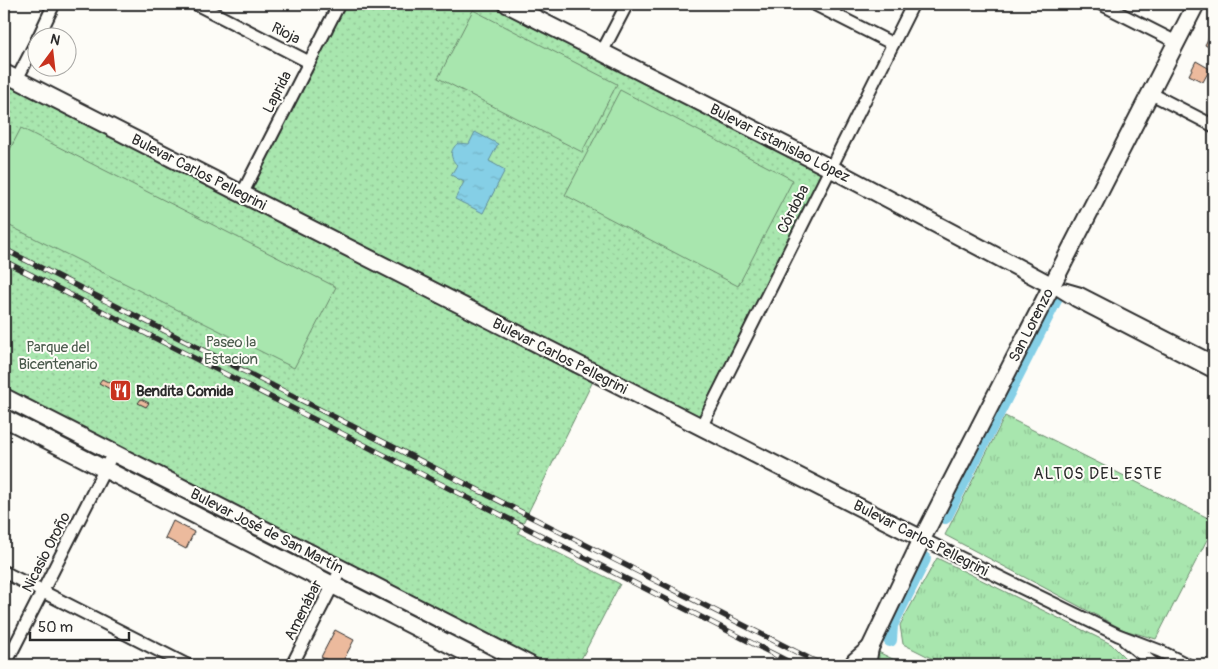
<svg xmlns="http://www.w3.org/2000/svg" width="1218" height="669" viewBox="0 0 1218 669" font-family="Pangolin,sans-serif">
	<style>
		.grass { fill: url(#grass-tufts); stroke: #6a886c }
		.park { fill: url(#park-dots); stroke: #6a886c }
		.pitch { fill: #a8e6ae; stroke: #6a886c }
		.water { fill: url(#water-ripples); stroke: #618d9b }
		.lines { fill: none; stroke-linecap: round; stroke-linejoin: round }
		.canal { stroke: #85cfe6; stroke-width: 14 }
		.building { fill: #ecba9d; stroke: #2b2b2b }
		.street-casing { stroke: #2b2b2b; stroke-width: 15 }
		.secondary-casing { stroke: #2b2b2b; stroke-width: 20 }
		.street { stroke: #fdfcf7; stroke-width: 11 }
		.secondary { stroke: #fdfcf7; stroke-width: 16 }
		.rail-casing { stroke: #2b2b2b; stroke-width: 5.5 }
		.rail { stroke: #fdfcf7; stroke-width: 4; stroke-dasharray: 11; stroke-linecap: butt }
		.labels { text-anchor: middle; stroke-width: 4; stroke-linejoin: round; paint-order: stroke }
		.street-label { font-size: 15px; fill: #2b2b2b; stroke: #fdfcf7 }
		.park-label { font-size: 15px; fill: #4a5a4c; stroke: #fdfcf7 }
		.poi-label { font-size: 15px; font-weight: bold; fill: #2b2b2b; stroke: #fdfcf7; text-anchor: start }
		.neighbourhood-label { font-size: 16px; letter-spacing: 1px; fill: #2b2b2b; stroke: #fdfcf7 }
	</style>
	<defs>
		<pattern id="grass-tufts" width="24" height="20" patternUnits="userSpaceOnUse" patternTransform="scale(1.25)"><rect width="24" height="20" fill="#a8e6ae"/><path d="M3 7l-1-3M5 7V3M7 7l1-3M15 17l-1-3M17 17v-4M19 17l1-3" fill="none" stroke="#91c596"/></pattern>
		<pattern id="park-dots" width="8" height="8" patternUnits="userSpaceOnUse" patternTransform="scale(1.25)"><rect width="8" height="8" fill="#a8e6ae"/><path d="M2 2h.1M6 6h.1" fill="none" stroke="#91c596" stroke-width="1.8" stroke-linecap="round"/></pattern>
		<pattern id="water-ripples" width="26" height="14" patternUnits="userSpaceOnUse" patternTransform="scale(1.25)"><rect width="26" height="14" fill="#85cfe6"/><path d="M2 4q2-2 4 0t4 0M15 11q2-2 4 0t4 0" fill="none" stroke="#73b2c5"/></pattern>
	</defs>
	<rect width="100%" height="100%" fill="#fdfcf7"/>
	<filter id="ink" filterUnits="userSpaceOnUse"><feTurbulence type="fractalNoise" baseFrequency=".02" numOctaves="2"/><feDisplacementMap in="SourceGraphic" scale="10" xChannelSelector="R" yChannelSelector="G"/><feConvolveMatrix kernelMatrix="1 2 1 2 8 2 1 2 1" color-interpolation-filters="sRGB"/></filter>
	<g filter="url(#ink)">
		<!-- grass -->
		<g class="grass">
			<path d="M4 405 88 448 87 452 4 410Z"/>
			<path d="M1005 416 1214 521V526L1156 639 1124 630 945 535Z"/>
			<path d="M129 469 316 564 314 567 127 472Z"/>
			<path d="M937 558 1111 644 1132 665H945L903 644 900 625Z"/>
			<path d="M359 586 515 665H507L357 589Z"/>
			<path d="M870 648 905 665H853Z"/>
		</g>
		<!-- park -->
		<path class="park" d="M339 4H507L830 168 701 427 596 375 518 533 620 584 578 665H530L4 397V73L242 194Z"/>
		<!-- pitch -->
		<g class="pitch">
			<path d="M473 10 617 84 582 152 438 78Z"/>
			<path d="M620 90 793 180 738 286 565 195Z"/>
			<path d="M21 128 336 287 294 368 4 223V161Z"/>
		</g>
		<!-- water -->
		<path class="water" d="M475 132 498 144 489 161 505 170 483 213 455 199 464 182 451 175 457 165C449 157 450 150 458 143L469 144Z"/>
		<g class="lines">
			<!-- canal -->
			<g class="canal">
				<path d="M945 517 1055 300"/>
				<path d="M890 640 891 625 924 559"/>
			</g>
		</g>
		<!-- building -->
		<g class="building">
			<path d="M1213 29 1214 30V50L1205 45Z"/>
			<path d="M1196 61 1210 69 1203 82 1189 75Z"/>
			<path d="M102 379 112 384 110 389 99 383Z"/>
			<path d="M116 386 126 391 124 396 113 391Z"/>
			<path d="M141 399 149 403 146 407 138 403Z"/>
			<path d="M173 521 194 532 186 549 165 538Z"/>
			<path d="M335 630 354 640 341 665H338L321 657Z"/>
		</g>
		<g class="lines">
			<defs>
				<g id="street">
					<path d="M196 4 309 62"/>
					<path d="M814 4 893 44"/>
					<path d="M1101 4 1176 42"/>
					<path d="M38 38 54 4"/>
					<path d="M602 52 627 4"/>
					<path d="M17 79 38 38"/>
					<path d="M1150 93 1214 126"/>
					<path d="M242 194 339 4"/>
					<path d="M1051 285 1075 300 1214 372"/>
					<path d="M1065 289 1079 293 1214 362"/>
					<path d="M701 427 913 4"/>
					<path d="M922 539 1118 635 1160 651 1188 665"/>
					<path d="M4 572 187 665"/>
					<path d="M1125 641 1155 665"/>
					<path d="M5 665 113 453"/>
					<path d="M292 665 341 569"/>
				</g>
				<g id="secondary">
					<path d="M507 4 830 168 1051 285"/>
					<path d="M4 73 922 539"/>
					<path d="M4 397 530 665"/>
					<path d="M4 418 490 665"/>
					<path d="M853 665 855 661 870 648"/>
					<path d="M867 665 870 648 922 539 1196 4"/>
				</g>
			</defs>
			<!-- street casing -->
			<use href="#street" class="street-casing"/>
			<!-- secondary casing -->
			<use href="#secondary" class="secondary-casing"/>
			<!-- street -->
			<use href="#street" class="street"/>
			<!-- secondary -->
			<use href="#secondary" class="secondary"/>
			<defs>
				<g id="rail">
					<path d="M4 249 822 665"/>
					<path d="M4 261 795 665"/>
				</g>
			</defs>
			<!-- rail casing -->
			<use href="#rail" class="rail-casing"/>
			<!-- rail -->
			<use href="#rail" class="rail"/>
		</g>
	</g>
	<!-- icons -->
	<defs>
		<symbol id="restaurant-square" viewBox="-11 -11 22 22"><rect x="-9" y="-9" width="18" height="18" rx="4" fill="#c8321e" stroke="#fdfcf7"/><path d="M-5-6h1v4h1v-4h1v4h1v-4h1v5L-1.5 .5V6h-2V.5L-5-1ZM5-6V6H3V1.5H1.5Q1.5-4 5-6Z" fill="#fff"/></symbol>
	</defs>
	<g fill-rule="evenodd">
		<use href="#restaurant-square" x="108" y="378" width="25" height="25"/>
	</g>
	<g class="labels">
		<!-- street labels -->
		<g class="street-label">
			<text transform="translate(286 33) rotate(27)" y="5">Rioja</text>
			<text transform="translate(277 92) rotate(-63)" y="5">Laprida</text>
			<text transform="translate(780 143) rotate(27)" y="5">Bulevar Estanislao López</text>
			<text transform="translate(199 172) rotate(27)" y="5">Bulevar Carlos Pellegrini</text>
			<text transform="translate(793 209) rotate(-63)" y="5">Córdoba</text>
			<text transform="translate(1031 325) rotate(-63)" y="5">San Lorenzo</text>
			<text transform="translate(560 356) rotate(27)" y="5">Bulevar Carlos Pellegrini</text>
			<text transform="translate(267 531) rotate(27)" y="5">Bulevar José de San Martín</text>
			<text transform="translate(921 538) rotate(27)" y="5">Bulevar Carlos Pellegrini</text>
			<text transform="translate(46 552) rotate(-63)" y="5">Nicasio Oroño</text>
			<text transform="translate(303 610) rotate(-63)" y="5">Amenábar</text>
		</g>
		<!-- park labels -->
		<g class="park-label">
			<text x="231" y="347">Paseo la<tspan x="231" dy="17">Estacion</tspan></text>
			<text x="58" y="352">Parque del<tspan x="58" dy="17">Bicentenario</tspan></text>
		</g>
		<!-- poi labels -->
		<g class="poi-label">
			<text x="136" y="396">Bendita Comida</text>
		</g>
		<!-- neighbourhood labels -->
		<g class="neighbourhood-label">
			<text x="1098" y="479">ALTOS DEL ESTE</text>
		</g>
	</g>
	<!-- margin -->
	<rect width="1218" height="669" fill="none" stroke="#fdfcf7" stroke-width="20"/>
	<rect x="10" y="10" width="1198" height="649" fill="none" stroke="#2b2b2b" stroke-width="2" filter="url(#ink)"/>
	<!-- north arrow -->
	<g transform="translate(52 52) rotate(15)"><circle r="24" fill="#fdfcf7" stroke="#a9a8a5"/>
	<path d="M0-4L9 19L0 12L-9 19Z" fill="#c8321e"/>
	<text y="-8" font-size="14" font-weight="bold" text-anchor="middle" fill="#2b2b2b">N</text>
	</g>
	<!-- scale -->
	<path d="M30 632v8h99v-8" fill="none" stroke="#2b2b2b" stroke-width="2.5"/>
	<text x="38" y="632" font-size="15" fill="#2b2b2b" stroke="#fdfcf7" stroke-width="4" paint-order="stroke">50 m</text>
</svg>
